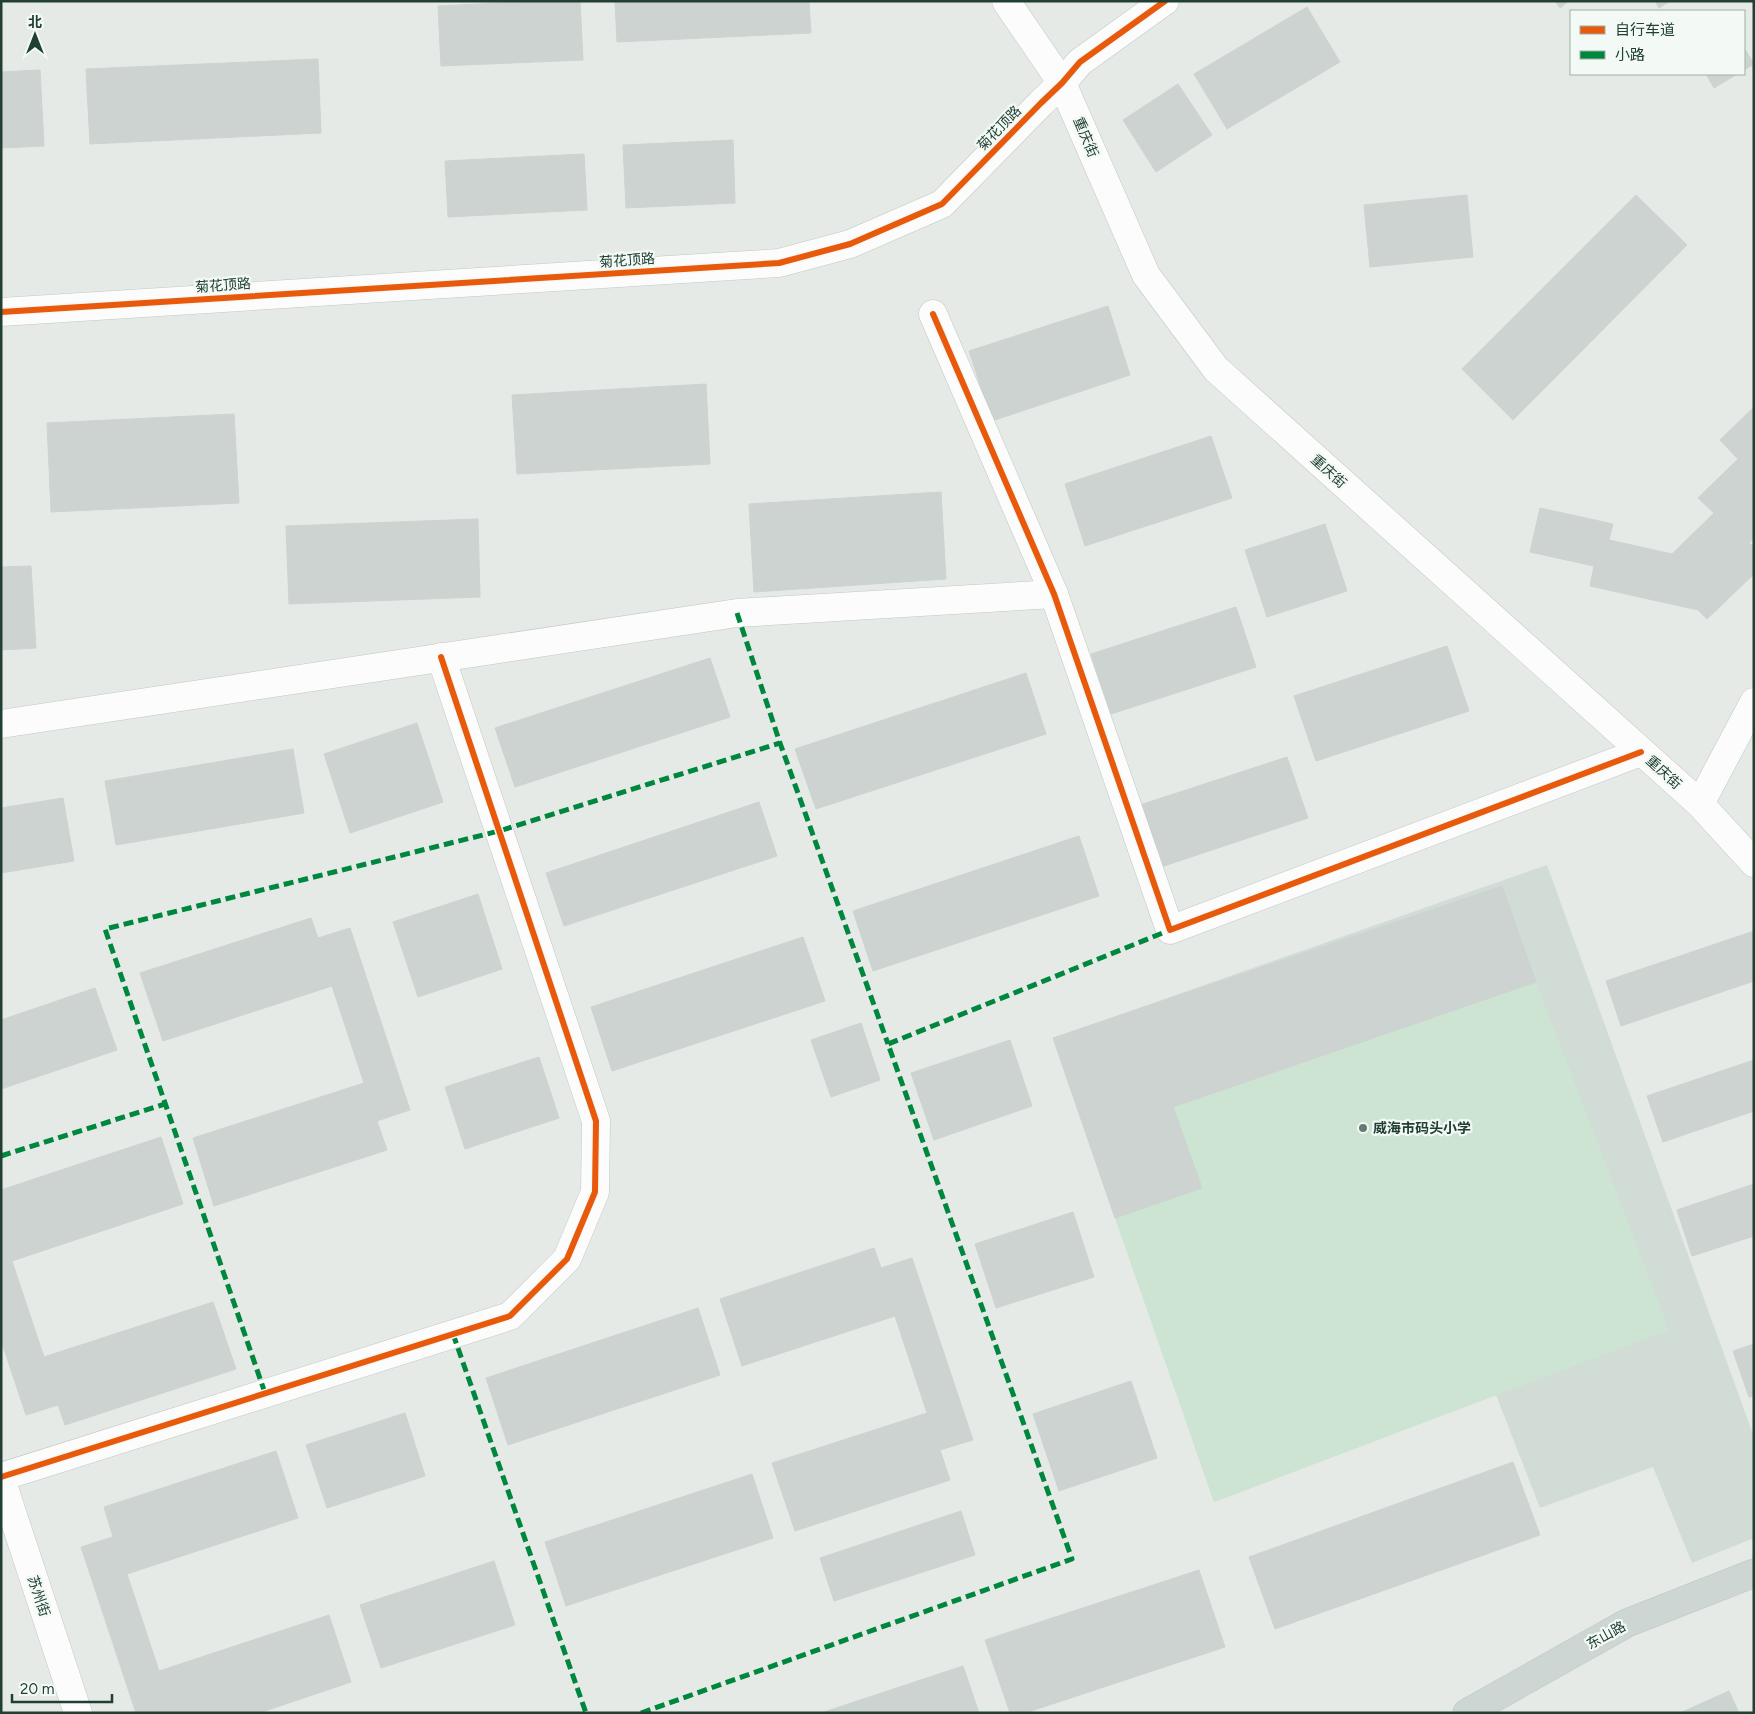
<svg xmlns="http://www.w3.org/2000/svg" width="1755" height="1714" viewBox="0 0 1755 1714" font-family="Figtree,'Noto Sans SC',sans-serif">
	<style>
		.built { fill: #d2dcd7 }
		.green { fill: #cde4d2 }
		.building { fill: #cdd3d0; stroke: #cdd3d0 }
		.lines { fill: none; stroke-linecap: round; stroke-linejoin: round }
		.street-casing { stroke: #c2c7c4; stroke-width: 29 }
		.secondary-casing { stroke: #c0c8c4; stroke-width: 29 }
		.primary-casing { stroke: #bcc6c2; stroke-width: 29 }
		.street { stroke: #fbfcfb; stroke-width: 28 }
		.secondary { stroke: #fbfcfb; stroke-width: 28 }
		.primary { stroke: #cdd6d3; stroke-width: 28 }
		.quiet { stroke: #00873e; stroke-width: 5; stroke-dasharray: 10 5; stroke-linecap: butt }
		.cycleway-casing { stroke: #f3f9f5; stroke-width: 9 }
		.cycleway { stroke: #e8590c; stroke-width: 6 }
		.poi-dot { fill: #667b72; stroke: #f3f9f5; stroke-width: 2 }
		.labels { text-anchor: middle; stroke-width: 4.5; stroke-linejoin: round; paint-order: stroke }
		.street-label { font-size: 14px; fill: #213f33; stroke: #f3f9f5 }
		.poi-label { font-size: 14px; font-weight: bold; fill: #213f33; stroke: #f3f9f5; text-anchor: start }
	</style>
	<rect width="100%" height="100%" fill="#e5eae7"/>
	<!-- built -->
	<path class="built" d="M1547 865 1754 1437V1538L1692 1563 1653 1467 1540 1508 1496 1395 1214 1502 1053 1038Z"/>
	<!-- green -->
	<path class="green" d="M1536 982 1669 1330 1214 1502 1115 1218 1202 1188 1173 1107Z"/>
	<!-- building -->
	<g class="building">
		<path d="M539 1H580L583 60 441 66 438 6Z"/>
		<path d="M615 1H809L811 33 617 42Z"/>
		<path d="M1555 1H1569L1560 8Z"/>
		<path d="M1655 1H1670L1659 8Z"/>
		<path d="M1307 7 1340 62 1227 129 1194 74Z"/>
		<path d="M1744 48 1754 64 1744 70Z"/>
		<path d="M318 59 321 133 90 144 86 69Z"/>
		<path d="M40 70 44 146 1 148V72Z"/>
		<path d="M1706 74H1737L1714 88Z"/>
		<path d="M1178 84 1212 135 1156 172 1123 120Z"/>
		<path d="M733 140 735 203 626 208 623 145Z"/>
		<path d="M584 154 587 210 448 217 445 161Z"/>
		<path d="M1467 195 1473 257 1370 267 1364 205Z"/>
		<path d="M1636 195 1687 245 1513 420 1462 369Z"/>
		<path d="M1108 306 1130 375 992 421 969 351Z"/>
		<path d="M706 384 710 464 517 474 512 395Z"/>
		<path d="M1754 407V538L1749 543 1754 547V574L1707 619 1698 610 1590 586 1594 566 1530 552 1540 508 1613 524 1609 540 1672 554 1714 513 1698 498 1738 459 1720 440Z"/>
		<path d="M234 414 239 503 51 512 47 423Z"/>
		<path d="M1211 436 1232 498 1085 546 1065 484Z"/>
		<path d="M941 492 946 579 754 592 749 504Z"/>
		<path d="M478 519 480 597 289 604 286 526Z"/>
		<path d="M1325 524 1347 591 1267 617 1245 550Z"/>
		<path d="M31 566 36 648 1 650V567Z"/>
		<path d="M1236 607 1256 667 1111 714 1091 654Z"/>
		<path d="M1447 646 1469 711 1316 761 1294 696Z"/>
		<path d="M710 658 730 717 515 787 495 728Z"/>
		<path d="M1026 673 1046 734 816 809 795 749Z"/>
		<path d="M417 723 443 802 350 833 324 754Z"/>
		<path d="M293 749 304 813 116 845 105 781Z"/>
		<path d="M1287 757 1308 818 1161 867 1140 805Z"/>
		<path d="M63 798 74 861 1 873V808Z"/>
		<path d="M759 802 777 856 564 926 546 873Z"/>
		<path d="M1079 836 1099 896 873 971 853 911Z"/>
		<path d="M1502 886 1536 982 1173 1107 1202 1188 1115 1218 1053 1038Z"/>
		<path d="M478 894 502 969 418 997 393 922Z"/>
		<path d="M311 918 318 938 350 928 410 1110 377 1121 387 1150 214 1206 193 1138 364 1083 332 986 163 1041 140 973Z"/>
		<path d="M1754 931V981L1621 1026 1606 981Z"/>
		<path d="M803 937 825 1001 612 1071 591 1007Z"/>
		<path d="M95 988 117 1050 1 1089V1020Z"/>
		<path d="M861 1023 880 1080 831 1097 811 1040Z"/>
		<path d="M1010 1040 1032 1106 934 1140 911 1073Z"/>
		<path d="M539 1057 559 1118 465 1149 445 1087Z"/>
		<path d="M1754 1060V1111L1663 1142 1647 1096Z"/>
		<path d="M161 1137 183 1204 12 1261 44 1357 213 1302 236 1369 65 1425 58 1405 26 1415 1 1340V1190Z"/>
		<path d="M1754 1184V1236L1692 1256 1677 1210Z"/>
		<path d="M1073 1212 1094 1277 996 1308 975 1244Z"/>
		<path d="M874 1248 881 1268 912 1258 973 1440 940 1450 950 1480 795 1531 772 1463 927 1413 895 1316 742 1366 720 1299Z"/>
		<path d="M698 1308 720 1375 508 1445 486 1378Z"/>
		<path d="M1754 1344V1396L1749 1397 1733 1351Z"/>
		<path d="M1131 1381 1157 1458 1059 1491 1033 1414Z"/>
		<path d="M405 1413 425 1476 327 1508 306 1445Z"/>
		<path d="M276 1451 298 1518 127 1574 159 1671 329 1615 351 1682 259 1713H136L81 1547 113 1537 104 1507Z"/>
		<path d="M1513 1462 1540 1535 1275 1629 1249 1557Z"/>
		<path d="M752 1474 773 1538 566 1606 545 1542Z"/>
		<path d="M961 1511 975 1555 834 1601 820 1558Z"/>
		<path d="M494 1561 515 1625 381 1668 360 1605Z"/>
		<path d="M1199 1570 1225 1647 1025 1713H1010L985 1640Z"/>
		<path d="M963 1666 979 1713H821Z"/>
		<path d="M1729 1691 1739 1713H1680Z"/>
	</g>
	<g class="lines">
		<defs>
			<g id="street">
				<path d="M1006 1 1062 83 1146 275 1216 369 1700 804 1754 863"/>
				<path d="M933 314 1054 594 1170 930 1641 752"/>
				<path d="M1 724 737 613 1054 594"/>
				<path d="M1700 804 1754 702"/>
				<path d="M1 1477 510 1316 567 1259 595 1192 596 1121 441 657"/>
				<path d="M1 1479 78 1713"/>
			</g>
			<path id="secondary" d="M1 312 779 263 850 244 942 204 1041 103 1062 83 1080 62 1165 1"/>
			<path id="primary" d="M1467 1713 1627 1623 1754 1573"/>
		</defs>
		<!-- street casing -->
		<use href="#street" class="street-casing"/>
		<!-- secondary casing -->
		<use href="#secondary" class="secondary-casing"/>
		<!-- primary casing -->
		<use href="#primary" class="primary-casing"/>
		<!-- street -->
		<use href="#street" class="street"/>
		<!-- secondary -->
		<use href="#secondary" class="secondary"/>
		<!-- primary -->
		<use href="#primary" class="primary"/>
		<!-- quiet -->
		<g class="quiet">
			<path d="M737 613 780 743 888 1044"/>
			<path d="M1 1156 165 1104"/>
			<path d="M453 1334 586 1713"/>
			<path d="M265 1393 105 929 499 831 780 743"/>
			<path d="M641 1713 1072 1559 888 1044 1170 930"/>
		</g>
		<defs>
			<g id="cycleway">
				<path d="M1 312 779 263 850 244 942 204 1041 103 1062 83 1080 62 1165 1"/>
				<path d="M933 314 1054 594 1170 930 1641 752"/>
				<path d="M1 1477 510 1316 567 1259 595 1192 596 1121 441 657"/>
			</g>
		</defs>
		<!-- cycleway casing -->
		<use href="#cycleway" class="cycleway-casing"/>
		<!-- cycleway -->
		<use href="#cycleway" class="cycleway"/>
	</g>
	<!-- markers -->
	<circle class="poi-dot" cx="1363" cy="1128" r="5"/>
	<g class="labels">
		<!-- street labels -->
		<g class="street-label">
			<text transform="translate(999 128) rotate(-46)" y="5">菊花顶路</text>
			<text transform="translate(1086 137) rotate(67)" y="5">重庆街</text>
			<text transform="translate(627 260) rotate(-4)" y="5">菊花顶路</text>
			<text transform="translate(223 285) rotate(-4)" y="5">菊花顶路</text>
			<text transform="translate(1329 471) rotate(42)" y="5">重庆街</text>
			<text transform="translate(1664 772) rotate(42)" y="5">重庆街</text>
			<text transform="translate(39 1596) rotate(72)" y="5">苏州街</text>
			<text transform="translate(1606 1635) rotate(-29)" y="5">东山路</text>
		</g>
		<!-- poi labels -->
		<g class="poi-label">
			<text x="1373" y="1133">威海市码头小学</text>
		</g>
	</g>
	<!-- border -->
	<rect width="1755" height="1714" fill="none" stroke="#213f33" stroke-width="5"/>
	<!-- legend -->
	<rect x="1570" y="10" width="175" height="65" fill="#f3f9f5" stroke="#9fafa7"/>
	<rect x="1580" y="26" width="25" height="8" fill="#e8590c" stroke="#9fafa7"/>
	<text x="1615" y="35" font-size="15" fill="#213f33">自行车道</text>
	<rect x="1580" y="51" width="25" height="8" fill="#00873e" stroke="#9fafa7"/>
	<text x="1615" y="60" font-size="15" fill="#213f33">小路</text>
	<!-- north arrow -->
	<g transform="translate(35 35)" stroke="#f3f9f5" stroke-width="4" paint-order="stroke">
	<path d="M0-4L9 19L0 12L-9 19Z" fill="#213f33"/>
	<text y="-8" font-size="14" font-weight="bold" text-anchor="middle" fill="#213f33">北</text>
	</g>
	<!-- scale -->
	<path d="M12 1694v8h100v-8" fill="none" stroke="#213f33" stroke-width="2.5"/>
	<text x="20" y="1694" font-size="15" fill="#213f33" stroke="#f3f9f5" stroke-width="4" paint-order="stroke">20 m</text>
</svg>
